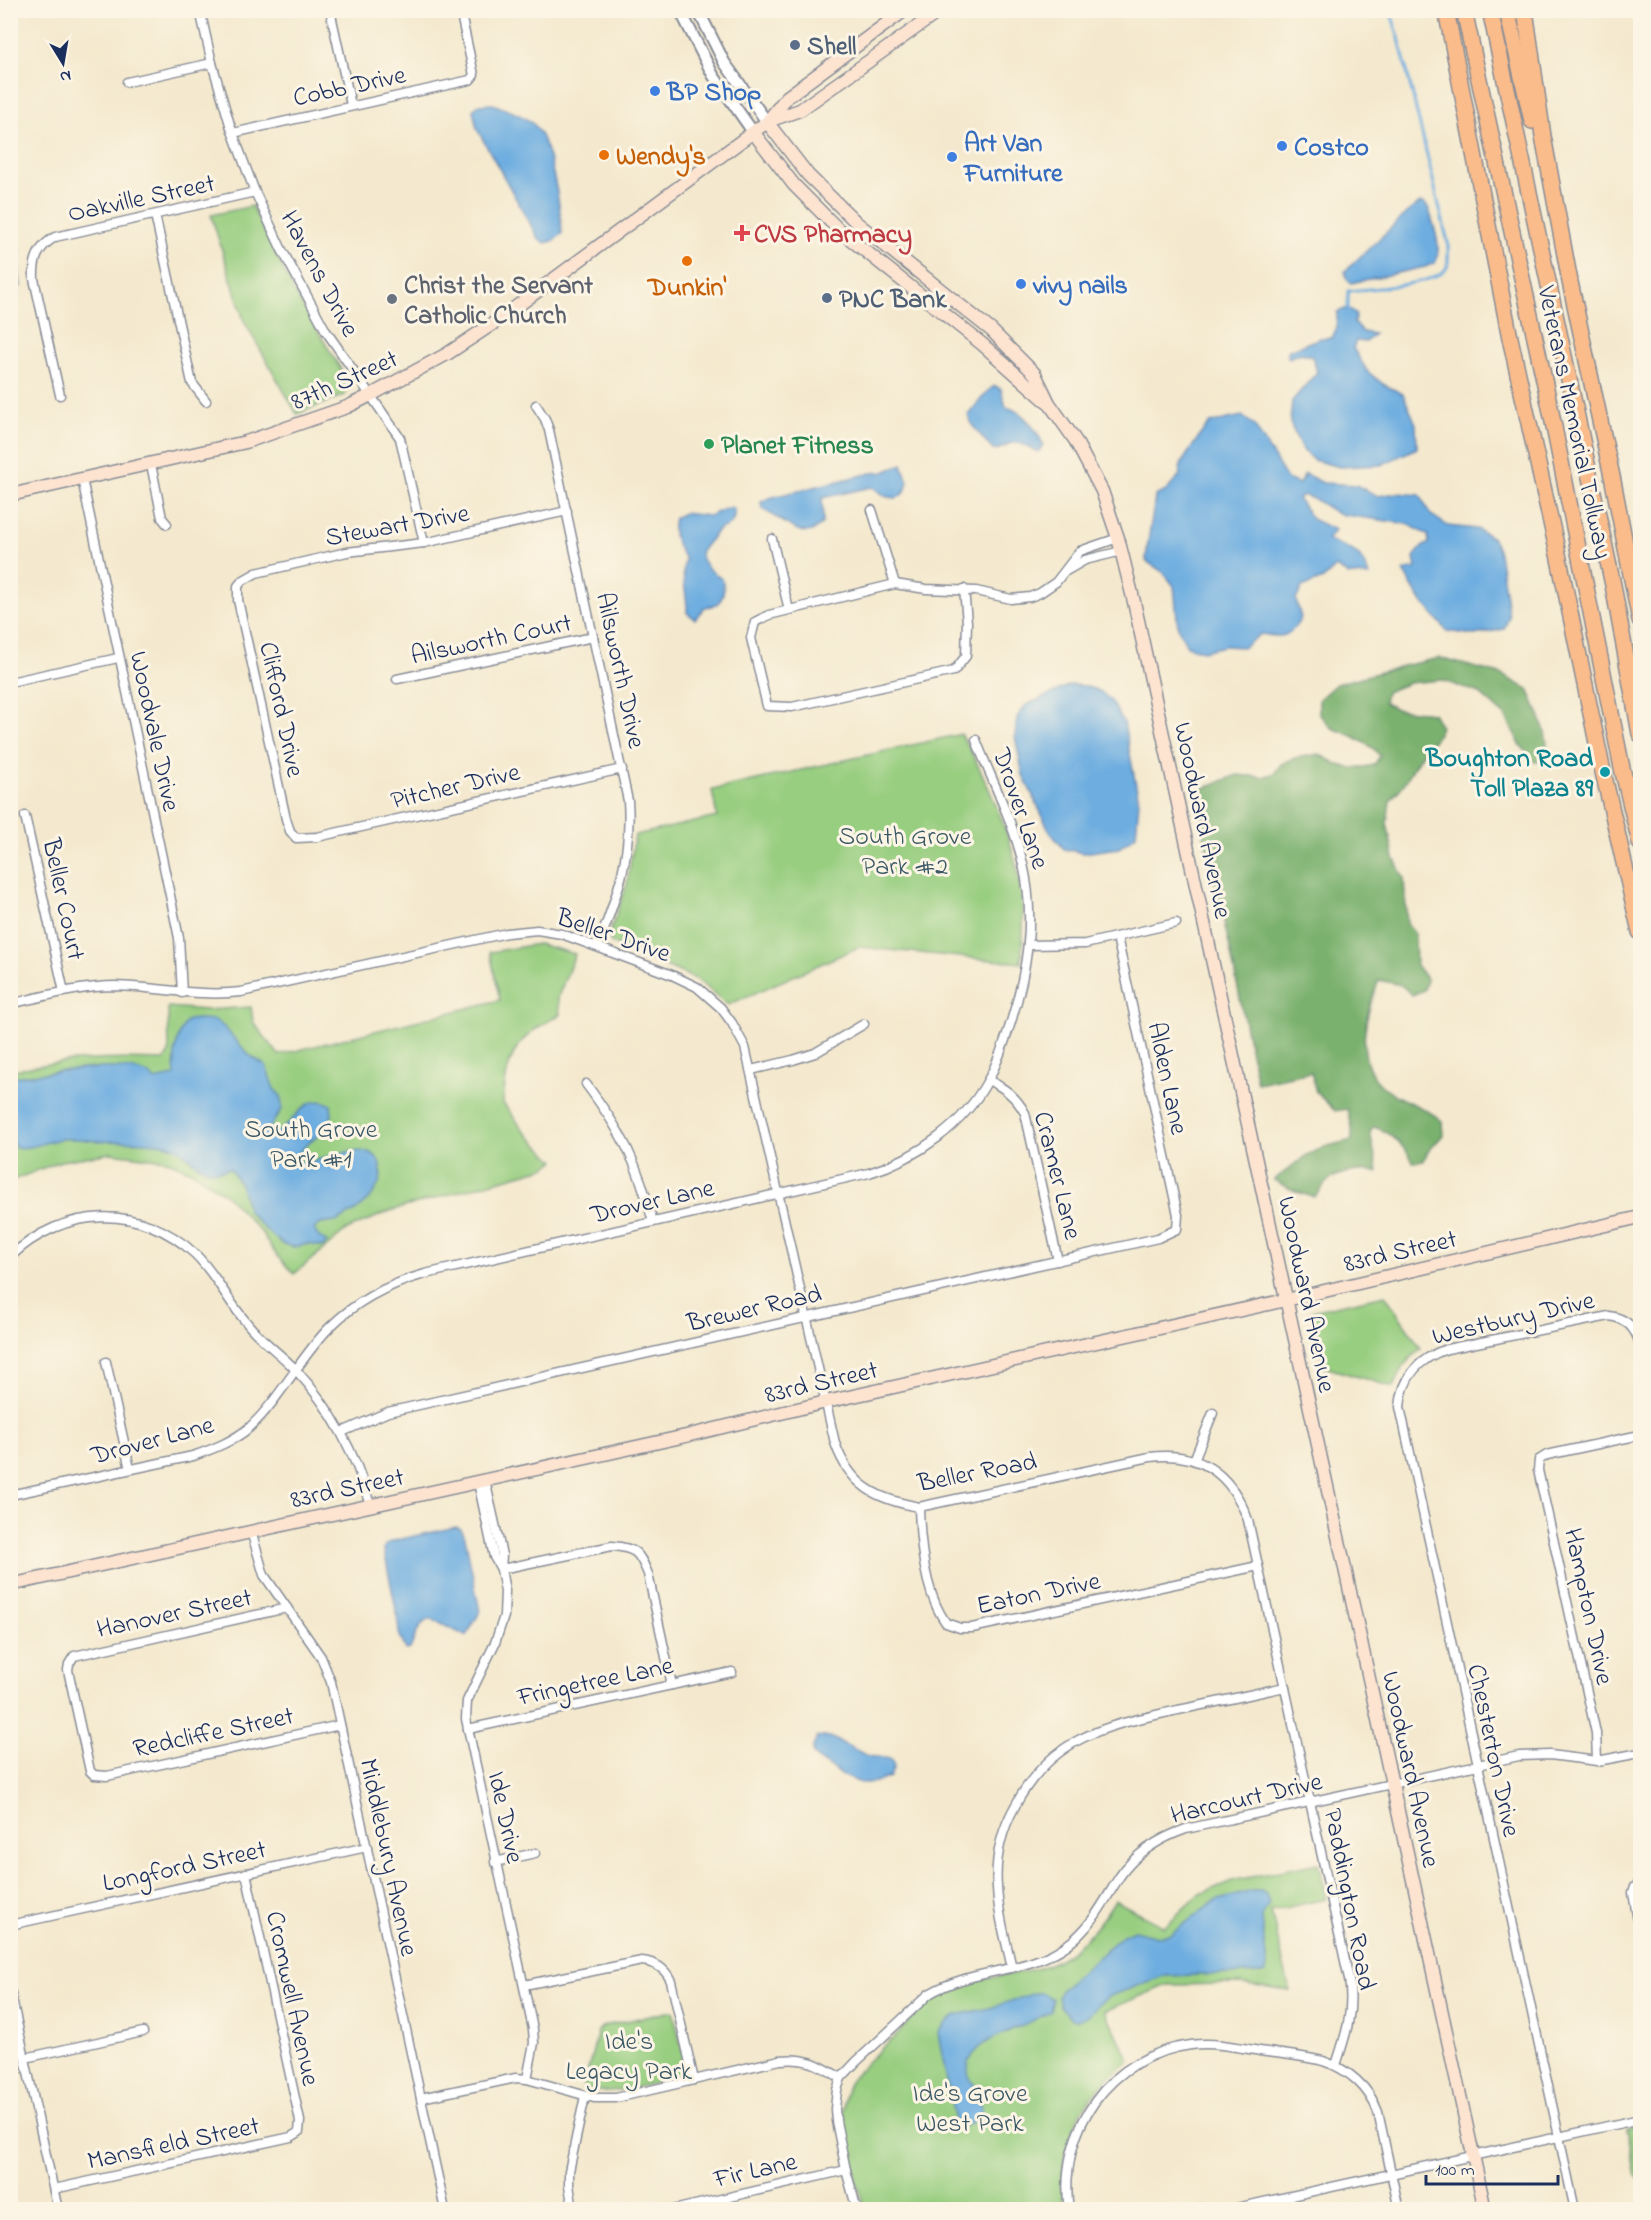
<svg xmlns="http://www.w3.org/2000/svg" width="1651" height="2220" viewBox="0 0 1651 2220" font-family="'Indie Flower',sans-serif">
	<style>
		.green { fill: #98ce80; stroke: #5a7e6f; stroke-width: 1.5 }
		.forest { fill: #7ab16e; stroke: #4a7066; stroke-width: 1.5 }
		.water { fill: #6dade0; stroke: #446e9f; stroke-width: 1.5 }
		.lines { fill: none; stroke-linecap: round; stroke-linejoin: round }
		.stream { stroke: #6dade0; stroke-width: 3 }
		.minor-casing { stroke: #888c96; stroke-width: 11 }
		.tertiary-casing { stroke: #888c96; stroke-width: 14 }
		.secondary-casing { stroke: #888c96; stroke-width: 15 }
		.motorway-casing { stroke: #888c96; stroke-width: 18 }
		.minor { stroke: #fff; stroke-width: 8 }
		.tertiary { stroke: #fff; stroke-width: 10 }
		.secondary { stroke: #fde4d1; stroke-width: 12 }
		.motorway { stroke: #fabc8b; stroke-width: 15 }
		.service-dot { fill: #5c6f8a; stroke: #fcf5e5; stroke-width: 2 }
		.shop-dot { fill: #3f7fe0; stroke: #fcf5e5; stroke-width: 2 }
		.food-dot { fill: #e8710a; stroke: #fcf5e5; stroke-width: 2 }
		.health-dot { fill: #e0444e; stroke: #fcf5e5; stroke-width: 2 }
		.worship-dot { fill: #6b7280; stroke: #fcf5e5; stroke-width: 2 }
		.leisure-dot { fill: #2e9e5b; stroke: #fcf5e5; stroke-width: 2 }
		.culture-dot { fill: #0f9aa8; stroke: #fcf5e5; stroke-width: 2 }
		.labels { text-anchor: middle; stroke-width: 6; stroke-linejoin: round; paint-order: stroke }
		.service-label { font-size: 26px; font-weight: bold; fill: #4e5e75; stroke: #fcf5e5; text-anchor: start }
		.street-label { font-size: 26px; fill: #1b2f5e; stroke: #fcf5e5 }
		.shop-label { font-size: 26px; font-weight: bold; fill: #366cbe; stroke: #fcf5e5; text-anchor: start }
		.food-label { font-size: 26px; font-weight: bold; fill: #c56008; stroke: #fcf5e5; text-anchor: start }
		.health-label { font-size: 26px; font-weight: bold; fill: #be3a42; stroke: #fcf5e5; text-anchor: start }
		.worship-label { font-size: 26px; font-weight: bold; fill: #5b616d; stroke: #fcf5e5; text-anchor: start }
		.leisure-label { font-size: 26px; font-weight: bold; fill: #27864d; stroke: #fcf5e5; text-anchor: start }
		.culture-label { font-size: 26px; font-weight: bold; fill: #0d838f; stroke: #fcf5e5; text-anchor: end }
		.park-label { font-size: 26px; fill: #3a5766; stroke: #fcf5e5 }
	</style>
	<rect width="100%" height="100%" fill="#fcf5e5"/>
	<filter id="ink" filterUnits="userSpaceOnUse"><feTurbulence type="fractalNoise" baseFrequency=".0167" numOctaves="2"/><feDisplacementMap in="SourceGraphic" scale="12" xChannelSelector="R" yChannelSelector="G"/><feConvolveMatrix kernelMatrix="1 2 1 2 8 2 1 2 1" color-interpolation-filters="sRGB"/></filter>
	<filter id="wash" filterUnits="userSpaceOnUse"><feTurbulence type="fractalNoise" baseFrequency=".008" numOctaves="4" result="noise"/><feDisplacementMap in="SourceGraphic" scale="24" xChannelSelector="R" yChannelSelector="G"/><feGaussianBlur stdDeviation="1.35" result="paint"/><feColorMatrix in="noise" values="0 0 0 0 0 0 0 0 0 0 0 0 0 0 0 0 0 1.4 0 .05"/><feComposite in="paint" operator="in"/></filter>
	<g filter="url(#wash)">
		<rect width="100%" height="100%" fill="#f4e9ce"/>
		<!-- green -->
		<g class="green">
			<path d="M252 206 295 293 351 386 345 395 297 414 244 321 211 215Z"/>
			<path d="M961 734C973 754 983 775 992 796 1018 856 1028 898 1021 963L859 947 728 1005 696 979 611 943 609 934 627 884 635 835 717 817 712 790Z"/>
			<path d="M538 944 575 954 558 997 560 1015C516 1036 506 1056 503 1103L525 1132 555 1161 544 1168 390 1211 347 1230 294 1274 277 1256 261 1232 227 1196 195 1173 166 1160 111 1153 61 1161 11 1181 10 1071C61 1059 112 1058 164 1060L169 1053 168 1007 206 1010 251 1007 253 1022 279 1055 500 1000 490 952Z"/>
			<path d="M1385 1295 1421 1348 1403 1366 1393 1387 1324 1367 1312 1311Z"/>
			<path d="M1318 1863 1326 1899 1271 1911 1290 1991 1239 1984 1167 1985 1105 2011 1130 2061C1079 2098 1055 2147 1064 2209H865C855 2176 832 2113 850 2082 857 2069 886 2045 898 2033 916 2015 933 1994 958 1986 984 1978 1012 1975 1038 1968 1072 1959 1097 1929 1115 1900L1164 1927 1198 1895 1232 1881Z"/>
			<path d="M673 2011 685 2061C686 2069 685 2075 676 2078 645 2085 615 2096 583 2089L598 2031 603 2026Z"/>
			<path d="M1640 2125V2179L1636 2175 1627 2128Z"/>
		</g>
		<!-- forest -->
		<path class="forest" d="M1439 658 1500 674 1528 689C1536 710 1554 739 1544 761L1534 762 1520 744 1505 716 1479 693 1441 680 1409 683 1386 692 1384 702 1396 709 1433 713 1441 727 1436 737 1421 755 1404 784 1390 801 1387 823 1394 858 1404 878 1407 924 1415 934 1416 965 1427 980 1424 990 1412 995 1401 985 1379 980C1364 1018 1350 1069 1393 1094 1410 1104 1428 1108 1442 1121L1443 1135 1427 1153 1424 1161 1413 1162C1406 1148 1389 1131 1374 1127L1370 1132 1378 1171 1376 1172C1362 1169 1340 1172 1328 1181 1323 1185 1319 1192 1315 1197 1300 1194 1287 1188 1274 1180L1307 1155 1324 1147 1352 1140V1127L1347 1109 1335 1111 1316 1092 1311 1072 1257 1083 1229 944 1194 792 1237 775 1263 777 1275 773 1281 764 1295 758 1319 754C1342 768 1348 771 1374 765L1380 756 1373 748 1353 736 1332 728 1319 714V699L1336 684 1403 666Z"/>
		<!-- water -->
		<g class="water">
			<path d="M493 104C505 109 521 114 531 122 550 136 561 210 562 234L553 241 545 243 538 238 477 129 473 110 478 105Z"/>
			<path d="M1420 203 1425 204 1429 209C1433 225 1443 248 1435 263L1425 267 1351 283 1346 278 1345 271 1409 211Z"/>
			<path d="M18 248 20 251 17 263 21 286 11 291V249Z"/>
			<path d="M1348 308 1356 315 1354 323 1363 332 1374 334 1366 342 1356 341 1353 348 1367 371 1383 384 1403 394 1416 424 1417 448 1381 465 1340 467 1313 460 1301 448 1290 423 1292 401 1317 372 1312 356 1301 353 1288 358 1287 351 1320 338H1332L1337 327V312Z"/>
			<path d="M994 386 1001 389 1006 407C1023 411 1036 429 1043 444L1039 452C1031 449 1019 440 1011 443 1004 446 1002 450 993 450L972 425 968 415 987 392Z"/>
			<path d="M1242 416 1254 425 1287 479 1299 484 1305 474 1323 483 1356 485 1378 496 1396 493 1420 495 1430 514 1448 526 1477 529 1493 538 1499 553 1509 617 1504 629 1474 635 1447 631 1419 598 1403 571 1416 568 1414 557 1422 547 1429 543 1428 535 1408 524 1338 514 1316 500 1302 495 1298 499 1312 519 1335 530 1327 540C1351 549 1361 550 1369 576L1349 575 1336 567 1323 579 1302 587 1296 600 1301 618C1290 638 1282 638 1261 634L1244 647 1224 646 1203 651 1187 646 1178 628 1174 586 1163 572 1146 561C1147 539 1153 518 1155 496L1166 491 1179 477 1181 464 1200 435 1210 423Z"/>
			<path d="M902 464 908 482 905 492 897 498 887 497 872 487 822 498 823 522C810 539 796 531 782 521 775 517 768 513 762 508L761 502 769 498 871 473 884 472Z"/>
			<path d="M730 507 734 510C735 522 731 526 719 529L700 552C702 565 712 572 722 579 725 590 724 596 717 605L705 607 695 619 687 613C688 594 680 578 685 559 677 546 670 534 674 518L684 513 709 516Z"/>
			<path d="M1070 685 1086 686 1101 692 1111 701 1124 723 1139 801 1136 835 1119 848 1083 853 1064 849 1050 832 1023 775 1015 736 1017 717 1026 705Z"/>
			<path d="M199 1019 215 1020 224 1027 249 1055 266 1066 274 1089 281 1096 282 1109 270 1127 272 1131 276 1133C295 1125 304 1090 331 1105L332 1116 317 1137 310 1141 298 1154 299 1160 303 1163C324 1160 347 1148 368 1152 373 1153 376 1156 378 1160 389 1181 368 1203 352 1213 347 1216 340 1220 335 1222 325 1224 322 1221 314 1229L318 1236 327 1242 323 1247 309 1244 293 1247 283 1244 268 1232 248 1211 241 1186 230 1168C196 1180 193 1151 168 1145 146 1140 122 1142 99 1141 87 1140 73 1138 61 1139 46 1141 32 1150 16 1147L11 1141V1077C36 1075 141 1056 154 1080L175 1076C173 1059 176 1032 188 1020Z"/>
			<path d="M456 1527 461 1529 465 1537 480 1612 466 1636 431 1619C419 1621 415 1638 410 1649L406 1650 399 1633 397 1615 384 1550 385 1545 390 1542C412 1536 434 1532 456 1527Z"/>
			<path d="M817 1737H830L868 1756 891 1759 894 1766 890 1777C864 1788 855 1783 833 1769 826 1764 820 1761 813 1755V1747Z"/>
			<path d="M1252 1891H1261L1266 1894 1269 1904 1263 1912 1262 1918 1267 1967 1266 1973 1163 1976 1108 1997 1098 2005 1089 2015 1079 2020 1072 2019 1060 2006 1058 1997 1061 1990 1123 1935 1134 1930 1157 1936 1171 1934 1215 1901Z"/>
			<path d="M1035 1993H1042L1053 1999 1050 2011C1030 2027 970 2037 968 2068 967 2079 976 2085 979 2094 981 2099 981 2106 982 2112L975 2121 960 2128 954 2117 938 2033 948 2021 956 2015 990 2008Z"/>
		</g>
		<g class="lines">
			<!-- stream -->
			<path class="stream" d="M1348 311V291C1367 289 1439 285 1447 267 1449 261 1448 250 1448 243L1399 38 1390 10"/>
		</g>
	</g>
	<g filter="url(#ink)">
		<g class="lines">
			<defs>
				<g id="minor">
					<path d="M200 10 212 63 231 128 255 192 281 248 326 331 400 438 424 543"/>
					<path d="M330 10 351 105"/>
					<path d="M127 82 212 63"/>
					<path d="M233 133 470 80 474 75 460 10"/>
					<path d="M155 215 192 383 206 401"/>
					<path d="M60 395 34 279C33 260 38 247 55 237L255 192"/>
					<path d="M536 405 545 419 549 430 628 801C632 856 617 896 598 946"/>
					<path d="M151 464 162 518 167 524"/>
					<path d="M82 479 179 938 182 993"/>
					<path d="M872 510 895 584"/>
					<path d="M567 511 424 543 347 552 256 573 242 581 238 586V600L286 819 290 831 296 838 317 837 622 769"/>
					<path d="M772 539 789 610"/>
					<path d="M1066 571 1085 560 1122 551"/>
					<path d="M964 589 967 622 966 656 954 671 792 707 767 706 751 638 755 622 769 615 895 584 926 589 976 591 1011 599 1030 597 1040 593 1056 582 1080 551 1118 538"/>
					<path d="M397 679 593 637"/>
					<path d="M10 682 118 658"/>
					<path d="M25 816 64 992"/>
					<path d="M1029 945 1085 944 1176 923"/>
					<path d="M10 1004C45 996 81 986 116 986 159 987 198 997 241 992L507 933 537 930 562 934 672 975 697 987 721 1008 732 1023 745 1047 835 1443C850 1486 876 1499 919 1507L1150 1457C1200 1451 1231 1473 1248 1520L1349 1979C1354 2011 1346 2035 1336 2065"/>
					<path d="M751 1070 793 1060 815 1053 864 1024"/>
					<path d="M988 1080C1005 1088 1016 1097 1025 1113L1058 1261"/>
					<path d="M586 1084C622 1132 638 1163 653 1222"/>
					<path d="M10 1257C63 1206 141 1203 195 1254 216 1274 228 1302 247 1323 261 1341 281 1354 296 1370 332 1409 356 1454 370 1505"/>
					<path d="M106 1362 130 1469"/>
					<path d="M342 1432 388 1412 1158 1238 1177 1229 1178 1215 1117 937"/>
					<path d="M1194 1460 1213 1413"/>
					<path d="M485 1480 502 1555 501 1569"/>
					<path d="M478 1482 494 1557 501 1569 505 1591 504 1616 495 1643 467 1701 466 1719 533 2029 534 2043 527 2079"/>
					<path d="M10 1495 193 1456C213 1449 234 1441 250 1427 281 1398 300 1357 330 1327 357 1300 389 1284 425 1274L869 1173C917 1158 964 1125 988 1080 998 1063 1004 1043 1010 1025 1027 972 1036 919 1023 864 1013 821 992 781 976 740"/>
					<path d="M919 1507C920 1543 925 1594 946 1623L960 1628H972L1258 1566"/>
					<path d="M251 1531 264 1575 321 1657 331 1682 445 2210"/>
					<path d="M501 1569 612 1546C636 1548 639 1552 648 1574L672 1685"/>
					<path d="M287 1608 74 1656 69 1664 68 1670 90 1771 94 1775 107 1776 340 1725"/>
					<path d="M468 1729 732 1672"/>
					<path d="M1597 1761 1596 1733 1538 1470 1539 1460 1547 1455 1640 1435"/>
					<path d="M495 1862 535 1853"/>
					<path d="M1640 1882 1635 1887 1633 1893 1640 1932"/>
					<path d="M10 1925 367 1847"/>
					<path d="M1012 1968C1006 1941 998 1914 997 1887 995 1860 1001 1832 1014 1808 1051 1736 1105 1726 1178 1710 1214 1703 1249 1695 1285 1687"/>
					<path d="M524 1985 642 1961C656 1963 665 1968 671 1981L694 2080"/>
					<path d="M10 1990 58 2210"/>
					<path d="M25 2058 143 2032"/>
					<path d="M421 2098 516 2078 527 2079 594 2098H616L780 2060C807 2057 819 2065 841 2078"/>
					<path d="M54 2189 291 2137 299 2132 300 2121 246 1873"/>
					<path d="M1200 2208 1207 2210"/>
					<path d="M573 2210 569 2185V2171L585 2096"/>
					<path d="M673 2210 846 2170"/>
					<path d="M857 2210 846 2170 836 2121 835 2109 837 2090 841 2078 856 2062 929 1994C972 1968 1027 1974 1067 1945 1092 1927 1104 1901 1120 1876 1136 1853 1160 1838 1186 1829L1519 1756 1550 1755 1597 1761 1640 1753"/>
					<path d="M1069 2210C1057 2130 1110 2055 1191 2045 1214 2042 1237 2047 1260 2051 1281 2054 1302 2056 1323 2061 1348 2069 1369 2087 1378 2112L1399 2210"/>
					<path d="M1227 2210 1640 2119"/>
					<path d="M1575 2210 1400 1407C1402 1378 1419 1358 1447 1349L1609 1316C1626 1318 1636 1328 1640 1345"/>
				</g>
				<g id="tertiary">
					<path d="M680 10 713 75 753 132"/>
					<path d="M698 10 724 62 767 122"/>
				</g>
				<g id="secondary">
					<path d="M768 121 800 110 941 10"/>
					<path d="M767 122 808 175 857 223 991 330 1035 374 1049 403 1075 440 1102 491 1118 538 1134 602 1485 2210"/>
					<path d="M753 132 794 185 839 230 982 344 1045 400"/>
					<path d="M10 495 246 442 347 407 371 395 447 354 497 321 767 122 787 97 905 10"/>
					<path d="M10 1585 686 1436 826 1402 1286 1300 1640 1217"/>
				</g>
				<g id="motorway">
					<path d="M1446 10 1510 338 1558 554 1603 772 1640 932"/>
					<path d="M1464 10 1551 412 1622 768 1640 843"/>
					<path d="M1490 10 1613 585 1640 734"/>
					<path d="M1507 10 1532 121"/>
					<path d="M1525 10 1543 136 1570 282 1613 481 1640 621"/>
				</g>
			</defs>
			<!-- minor casing -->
			<use href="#minor" class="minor-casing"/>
			<!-- tertiary casing -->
			<use href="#tertiary" class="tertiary-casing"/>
			<!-- secondary casing -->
			<use href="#secondary" class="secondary-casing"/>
			<!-- motorway casing -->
			<use href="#motorway" class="motorway-casing"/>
			<!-- minor -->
			<use href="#minor" class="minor"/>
			<!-- tertiary -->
			<use href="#tertiary" class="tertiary"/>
			<!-- secondary -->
			<use href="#secondary" class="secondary"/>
			<!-- motorway -->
			<use href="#motorway" class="motorway"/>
		</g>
	</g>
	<!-- markers -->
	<g class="service-dot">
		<circle cx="795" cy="45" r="6"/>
		<circle cx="827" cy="298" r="6"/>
	</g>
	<g class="shop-dot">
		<circle cx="655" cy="91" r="6"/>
		<circle cx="1282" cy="146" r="6"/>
		<circle cx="952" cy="157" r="6"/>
		<circle cx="1021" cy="284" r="6"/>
	</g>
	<g class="food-dot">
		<circle cx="604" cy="155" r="6"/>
		<circle cx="687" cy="261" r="6"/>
	</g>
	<path class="health-dot" d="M739 224h6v6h6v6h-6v6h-6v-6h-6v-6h6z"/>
	<circle class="worship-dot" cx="392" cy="299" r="6"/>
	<circle class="leisure-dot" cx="709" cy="444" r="6"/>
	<circle class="culture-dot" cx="1605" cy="772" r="6"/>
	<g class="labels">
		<!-- service labels -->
		<g class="service-label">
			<text x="807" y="54">Shell</text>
			<text x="839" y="307">PNC Bank</text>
		</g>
		<!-- street labels -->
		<g class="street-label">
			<text transform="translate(349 85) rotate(-12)" y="9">Cobb Drive</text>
			<text transform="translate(141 197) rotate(-12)" y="9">Oakville Street</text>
			<text transform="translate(321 273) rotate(62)" y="9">Havens Drive</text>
			<text transform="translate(344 379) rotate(-24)" y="9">87th Street</text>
			<text transform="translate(1576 422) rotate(78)" y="9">Veterans Memorial Tollway</text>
			<text transform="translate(397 524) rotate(-10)" y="9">Stewart Drive</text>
			<text transform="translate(491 638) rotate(-12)" y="9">Ailsworth Court</text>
			<text transform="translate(622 670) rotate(78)" y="9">Ailsworth Drive</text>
			<text transform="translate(283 709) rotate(78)" y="9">Clifford Drive</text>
			<text transform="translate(156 731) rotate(78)" y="9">Woodvale Drive</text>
			<text transform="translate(455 785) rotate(-13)" y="9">Pitcher Drive</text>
			<text transform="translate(1022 808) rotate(71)" y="9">Drover Lane</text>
			<text transform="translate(1204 820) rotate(78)" y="9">Woodward Avenue</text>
			<text transform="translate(65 899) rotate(78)" y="9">Beller Court</text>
			<text transform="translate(614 934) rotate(19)" y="9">Beller Drive</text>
			<text transform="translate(1169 1078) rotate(78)" y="9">Alden Lane</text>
			<text transform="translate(1059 1175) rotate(76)" y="9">Cramer Lane</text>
			<text transform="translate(652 1200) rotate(-13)" y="9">Drover Lane</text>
			<text transform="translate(1400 1250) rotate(-13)" y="9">83rd Street</text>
			<text transform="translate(1308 1294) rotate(78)" y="9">Woodward Avenue</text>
			<text transform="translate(754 1307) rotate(-13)" y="9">Brewer Road</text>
			<text transform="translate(1513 1317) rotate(-13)" y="9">Westbury Drive</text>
			<text transform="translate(821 1381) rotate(-13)" y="9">83rd Street</text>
			<text transform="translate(152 1439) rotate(-15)" y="9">Drover Lane</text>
			<text transform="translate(977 1471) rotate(-11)" y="9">Beller Road</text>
			<text transform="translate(347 1487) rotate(-12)" y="9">83rd Street</text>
			<text transform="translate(1038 1592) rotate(-12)" y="9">Eaton Drive</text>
			<text transform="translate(1590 1606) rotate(78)" y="9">Hampton Drive</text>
			<text transform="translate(174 1612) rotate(-12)" y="9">Hanover Street</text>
			<text transform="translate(595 1680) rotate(-12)" y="9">Fringetree Lane</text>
			<text transform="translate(213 1731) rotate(-12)" y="9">Redcliffe Street</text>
			<text transform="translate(1495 1750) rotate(78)" y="9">Chesterton Drive</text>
			<text transform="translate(1412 1769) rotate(78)" y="9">Woodward Avenue</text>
			<text transform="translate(1246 1797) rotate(-13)" y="9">Harcourt Drive</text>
			<text transform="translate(507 1817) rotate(78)" y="9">Ide Drive</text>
			<text transform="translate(390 1857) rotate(78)" y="9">Middlebury Avenue</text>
			<text transform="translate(184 1865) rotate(-12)" y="9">Longford Street</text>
			<text transform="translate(1351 1899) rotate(79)" y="9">Paddington Road</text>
			<text transform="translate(294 1998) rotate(78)" y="9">Cromwell Avenue</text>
			<text transform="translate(173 2142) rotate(-12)" y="9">Mansfield Street</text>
			<text transform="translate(755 2169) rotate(-13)" y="9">Fir Lane</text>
		</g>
		<!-- shop labels -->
		<g class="shop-label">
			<text x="667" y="100">BP Shop</text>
			<text x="964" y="151">Art Van<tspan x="964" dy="30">Furniture</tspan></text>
			<text x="1294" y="155">Costco</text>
			<text x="1033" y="293">vivy nails</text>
		</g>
		<!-- food labels -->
		<g class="food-label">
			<text x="616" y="164">Wendy's</text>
			<text x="687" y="295" text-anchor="middle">Dunkin'</text>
		</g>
		<!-- health labels -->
		<g class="health-label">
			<text x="754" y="242">CVS Pharmacy</text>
		</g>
		<!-- worship labels -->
		<g class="worship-label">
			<text x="404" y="293">Christ the Servant<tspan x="404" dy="30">Catholic Church</tspan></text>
		</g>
		<!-- leisure labels -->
		<g class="leisure-label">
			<text x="721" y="453">Planet Fitness</text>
		</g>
		<!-- culture labels -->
		<g class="culture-label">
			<text x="1593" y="766">Boughton Road<tspan x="1593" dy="30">Toll Plaza 89</tspan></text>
		</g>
		<!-- park labels -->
		<g class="park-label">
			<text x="905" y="844">South Grove<tspan x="905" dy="30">Park #2</tspan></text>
			<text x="311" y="1137">South Grove<tspan x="311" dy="30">Park #1</tspan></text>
			<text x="629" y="2049">Ide's<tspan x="629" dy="30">Legacy Park</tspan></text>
			<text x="970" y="2101">Ide's Grove<tspan x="970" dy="30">West Park</tspan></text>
		</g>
	</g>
	<!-- margin -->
	<rect width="1651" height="2220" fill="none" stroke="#fcf5e5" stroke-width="36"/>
	<!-- north arrow -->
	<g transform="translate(63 63) rotate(169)" stroke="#fcf5e5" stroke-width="4.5" paint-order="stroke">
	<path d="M0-4.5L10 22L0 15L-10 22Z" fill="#1b2f5e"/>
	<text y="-9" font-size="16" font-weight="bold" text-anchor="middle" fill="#1b2f5e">N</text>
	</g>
	<!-- scale -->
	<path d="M1426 2175v9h132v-9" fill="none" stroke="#1b2f5e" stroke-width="3"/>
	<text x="1435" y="2175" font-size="18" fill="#1b2f5e" stroke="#fcf5e5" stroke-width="4.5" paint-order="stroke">100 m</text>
</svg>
